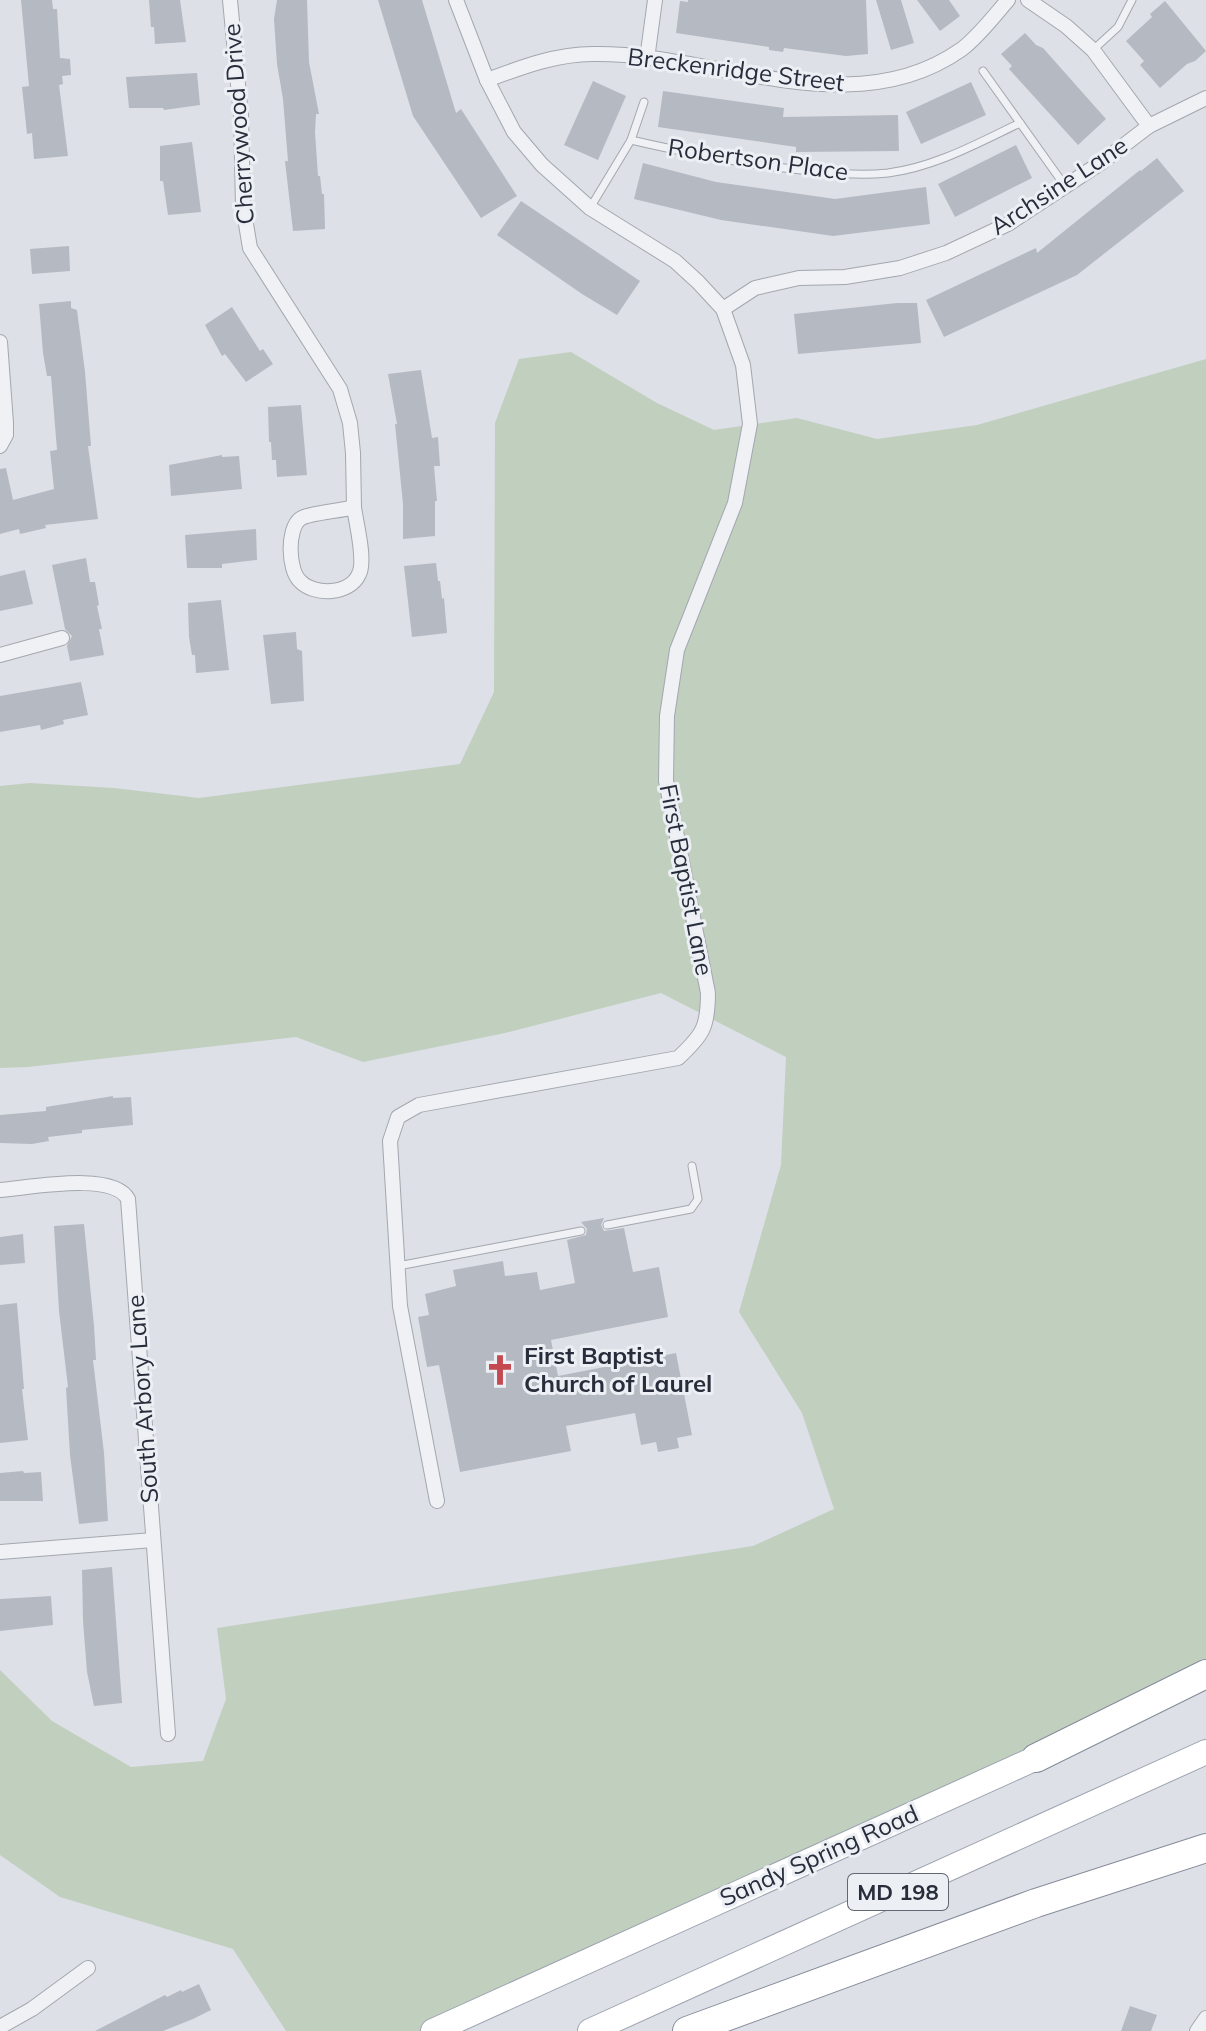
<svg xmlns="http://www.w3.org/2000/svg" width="1206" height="2031" viewBox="0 0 1206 2031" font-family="Mulish,sans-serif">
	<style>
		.green { fill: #c1cfbf }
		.building { fill: #b5b9c2 }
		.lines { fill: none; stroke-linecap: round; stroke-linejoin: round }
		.lane-casing { stroke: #a3a7af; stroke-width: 9 }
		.street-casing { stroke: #a3a7af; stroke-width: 16 }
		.primary-casing { stroke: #9da3b1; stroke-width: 26 }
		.highway-casing { stroke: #868c9b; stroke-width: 30 }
		.lane { stroke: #eff1f4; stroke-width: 7 }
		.street { stroke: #eff1f4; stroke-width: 14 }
		.primary { stroke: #fff; stroke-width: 24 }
		.highway { stroke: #fff; stroke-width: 28 }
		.labels { text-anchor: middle; stroke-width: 6; stroke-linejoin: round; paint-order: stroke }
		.shield { fill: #eceff4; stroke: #636772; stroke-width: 2 }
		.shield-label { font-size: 22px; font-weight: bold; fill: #282d3b }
		.street-label { font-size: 24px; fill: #282d3b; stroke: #eceff4 }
		.poi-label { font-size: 24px; font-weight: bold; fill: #282d3b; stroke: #eceff4; text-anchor: start }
	</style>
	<rect width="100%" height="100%" fill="#dde0e6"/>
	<!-- green -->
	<path class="green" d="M571 352 657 403 714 430 797 418 877 439 977 425 1206 359V1674L433 2031H286L233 1949 60 1897 0 1855V1670L52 1721 131 1767 203 1761 226 1699 217 1628 753 1546 834 1509 802 1413 739 1312 781 1165 786 1057 661 993 505 1033 363 1062 296 1037 28 1067 0 1068V786L30 783 114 788 199 798 460 764 494 692 495 423 519 359Z"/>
	<!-- building -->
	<g class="building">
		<path d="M21 0H52L53 9H57L60 58 70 59 71 75 62 76 63 84 59 85 68 156 34 159 32 133 27 134 22 87 29 86Z"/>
		<path d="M149 0H180L186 42 155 44 154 27H151Z"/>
		<path d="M277 0H307L309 62 319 114H316L315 132 318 176H320L322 194H324L325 229 293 231 285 161H288L283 99 277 64 274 19Z"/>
		<path d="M378 0H422L456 113 461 109 517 196 481 218 413 116Z"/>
		<path d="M688 0H866L868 54 846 56 784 48 783 52 769 50V47L676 33 680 1 688 2Z"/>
		<path d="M876 0H901L914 43 891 50Z"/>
		<path d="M917 0H949L960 16 940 31Z"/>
		<path d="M1165 1 1206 51 1195 61 1187 64 1160 88 1140 65 1144 61 1126 41 1152 17 1150 14Z"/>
		<path d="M1025 33 1036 45 1043 48 1106 119 1078 145 1009 69 1012 66 1001 54Z"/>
		<path d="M197 73 200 105 164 110 163 108H129L126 77Z"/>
		<path d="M593 81 626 96 598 160 564 145Z"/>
		<path d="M971 82 986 115 921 144 906 112Z"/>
		<path d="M663 91 784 108 783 117 898 115 899 151 796 152V147L658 127Z"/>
		<path d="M192 142 201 212 168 215 163 181H160V146Z"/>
		<path d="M1016 145 1032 178 955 217 938 184Z"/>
		<path d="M1157 158 1184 191 1077 275 944 337 926 300 1036 248 1037 253 1140 170 1141 171Z"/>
		<path d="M643 163 716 182 835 199 926 187 930 224 833 236 721 220 634 199Z"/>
		<path d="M521 201 640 281 617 315 582 294 497 235Z"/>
		<path d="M69 246 70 271 32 274 30 249Z"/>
		<path d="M71 301V308L77 310 85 372 91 446H88L98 519 45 525 46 528 20 534 19 529 0 534V469L6 468 13 500 54 489 50 451 57 450 51 376H47L43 353 39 304Z"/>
		<path d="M897 303H917L921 343 798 354 794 314Z"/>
		<path d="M232 307 260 351 263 349 273 364 246 382 225 354 222 356 205 325Z"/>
		<path d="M421 370 432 438 438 437 440 466H434L437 501H435V536L403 539V504L395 424H397L388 374Z"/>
		<path d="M301 405 307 475 277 477 276 460H272L271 442H269L268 407Z"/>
		<path d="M222 455V457L239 456 242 489 171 496 169 465Z"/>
		<path d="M256 529 257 560 222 564V568H187L185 535Z"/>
		<path d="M86 558 90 582H95L99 605 97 606 102 629H99L104 655 70 661 67 646 72 636 65 629 52 565Z"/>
		<path d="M436 563 438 581H440L442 599 444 598 447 633 412 637 404 566Z"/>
		<path d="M25 570 33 604 0 611V576Z"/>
		<path d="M221 600 229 670 196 673 195 655H192L189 637 188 603Z"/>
		<path d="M296 632 297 649 302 651 304 701 271 704 263 635Z"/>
		<path d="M81 682 88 715 63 720 64 724 41 730 40 725 0 732V696Z"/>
		<path d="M113 1096V1098L131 1097 133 1125 82 1130V1133L48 1137 49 1141 32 1144 0 1143V1115L46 1111V1107Z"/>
		<path d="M604 1218 601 1225 604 1231 624 1228 633 1272 659 1267 668 1317 551 1340 558 1376 676 1353 692 1435 677 1438 679 1448 658 1452 656 1442 641 1445 635 1413 566 1426 571 1451 460 1472 439 1365 427 1367 418 1317 429 1315 425 1294 456 1286 453 1270 503 1261 505 1276 537 1272 540 1290 575 1283 567 1240 586 1235 587 1229 581 1222Z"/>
		<path d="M84 1224 94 1326 96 1360H93L104 1453 108 1521 79 1524 70 1455 66 1388 68 1387 59 1311 54 1226Z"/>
		<path d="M23 1234 25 1263 0 1265V1237Z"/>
		<path d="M17 1303 24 1389H22L28 1440 0 1443V1305Z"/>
		<path d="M23 1471 24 1473 41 1472 43 1501H0V1473Z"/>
		<path d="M112 1567 122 1703 94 1706 87 1672 83 1621 82 1570Z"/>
		<path d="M51 1596 53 1625 0 1631V1599Z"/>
		<path d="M199 1984 211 2010 193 2019 163 2031H95L165 1995 167 1997 181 1990 182 1992Z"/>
		<path d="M1130 2006 1157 2015 1151 2031H1121Z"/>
	</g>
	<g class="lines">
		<defs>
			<g id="lane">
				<path d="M1093 50 1118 27 1132 0"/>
				<path d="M983 71 1065 186"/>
				<path d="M631 140C687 153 744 164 801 170 830 173 859 176 888 173 935 167 978 143 1020 123"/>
				<path d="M590 208 631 140 644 102"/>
				<path d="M607 1225 691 1209 698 1199 692 1166"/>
				<path d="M398 1266 581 1231"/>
			</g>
			<g id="street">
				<path d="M230 0 241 116 243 206 250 248 340 389 350 423 353 453 354 507"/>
				<path d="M1028 0 1066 26 1093 50 1149 126"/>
				<path d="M647 59 655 0"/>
				<path d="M487 80C522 67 556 54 593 54 714 52 852 127 962 49 979 36 994 16 1008 0"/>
				<path d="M723 309 755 288 799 278 845 277 900 268 946 253 1008 224 1102 162 1149 126 1206 98"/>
				<path d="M0 342 6 423V435L0 446"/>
				<path d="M354 507C356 523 366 560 359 574 350 595 314 596 300 581 288 570 287 529 300 519 308 513 341 511 354 507Z"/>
				<path d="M0 655 62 638"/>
				<path d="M0 1190C29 1188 113 1171 128 1199L168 1734"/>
				<path d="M437 1501 400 1306 390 1141 398 1117 419 1105 678 1058C703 1035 708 1027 708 993L666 781 667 716 677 650 735 503 750 424 743 365 723 309 698 282 675 261 590 208 542 165 514 132 487 80 456 0"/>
				<path d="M0 1552 153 1540"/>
				<path d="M0 2027 32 2009 88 1968"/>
				<path d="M1197 2031 1206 2018"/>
			</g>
			<g id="primary">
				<path d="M433 2031 1054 1750"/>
				<path d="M590 2031 1206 1752"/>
			</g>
			<g id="highway">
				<path d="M1036 1758 1206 1674"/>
				<path d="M687 2031 1036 1903 1206 1848"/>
			</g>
		</defs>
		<!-- lane casing -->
		<use href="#lane" class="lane-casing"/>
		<!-- street casing -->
		<use href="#street" class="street-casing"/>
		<!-- primary casing -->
		<use href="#primary" class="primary-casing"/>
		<!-- highway casing -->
		<use href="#highway" class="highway-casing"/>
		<!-- lane -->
		<use href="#lane" class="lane"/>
		<!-- street -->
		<use href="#street" class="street"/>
		<!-- primary -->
		<use href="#primary" class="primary"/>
		<!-- highway -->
		<use href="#highway" class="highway"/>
	</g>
	<!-- icons -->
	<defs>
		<symbol id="church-bare" viewBox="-9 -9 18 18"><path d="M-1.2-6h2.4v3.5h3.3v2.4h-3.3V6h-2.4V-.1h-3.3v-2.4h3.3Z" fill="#c44950" stroke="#eceff4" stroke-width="2.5" paint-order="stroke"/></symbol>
	</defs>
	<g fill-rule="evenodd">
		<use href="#church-bare" x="478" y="1348" width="44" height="44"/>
	</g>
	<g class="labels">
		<!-- shield labels -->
		<rect class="shield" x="848" y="1874" width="100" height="36" rx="6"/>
		<g class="shield-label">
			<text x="898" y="1900">MD 198</text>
		</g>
		<!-- street labels -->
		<g class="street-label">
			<text transform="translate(736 70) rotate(7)" y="8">Breckenridge Street</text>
			<text transform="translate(239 124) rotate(-94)" y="8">Cherrywood Drive</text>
			<text transform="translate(758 160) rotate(8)" y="8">Robertson Place</text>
			<text transform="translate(1059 186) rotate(-33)" y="8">Archsine Lane</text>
			<text transform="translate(686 880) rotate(79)" y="8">First Baptist Lane</text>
			<text transform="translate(143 1399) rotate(-94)" y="8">South Arbory Lane</text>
			<text transform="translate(819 1856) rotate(-24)" y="8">Sandy Spring Road</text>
		</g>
		<!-- poi labels -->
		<g class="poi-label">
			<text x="524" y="1364">First Baptist<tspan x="524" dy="28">Church of Laurel</tspan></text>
		</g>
	</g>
</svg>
